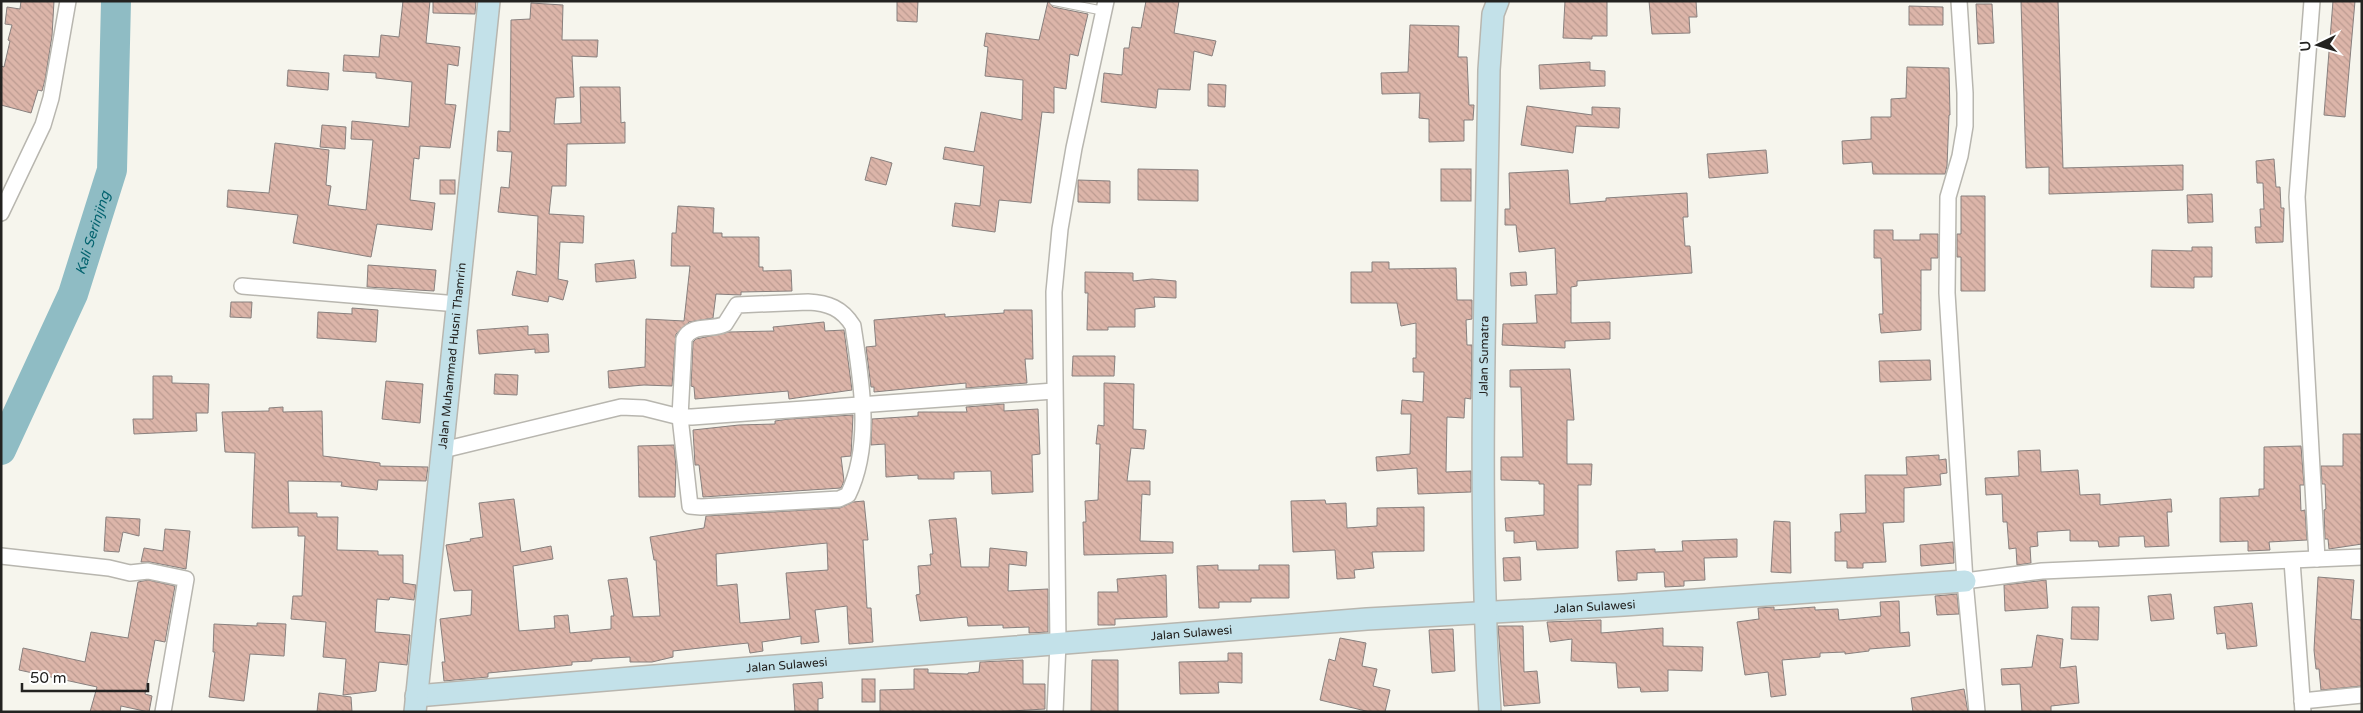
<svg xmlns="http://www.w3.org/2000/svg" width="2363" height="713" viewBox="0 0 2363 713" font-family="'Varela Round',sans-serif">
	<style>
		.lines { fill: none; stroke-linecap: round; stroke-linejoin: round }
		.river { stroke: #8fbcc4; stroke-width: 30 }
		.building { fill: url(#building-back-hatch); stroke: #88807e; fill-rule: evenodd }
		.lane-casing { stroke: #b8b6af; stroke-width: 10 }
		.street-casing { stroke: #b8b6af; stroke-width: 18 }
		.secondary-casing { stroke: #b8b6af; stroke-width: 24 }
		.lane { stroke: #fff; stroke-width: 8 }
		.street { stroke: #fff; stroke-width: 15 }
		.secondary { stroke: #c3e1e9; stroke-width: 21 }
		.labels { text-anchor: middle; stroke-width: 4; stroke-linejoin: round; paint-order: stroke }
		.street-label { font-size: 12px; fill: #232220; stroke: #fff }
		.water-label { font-size: 14px; font-style: italic; fill: #04636f; stroke: #fff }
	</style>
	<defs>
		<pattern id="building-back-hatch" width="6" height="6" patternUnits="userSpaceOnUse" patternTransform="scale(1.25)"><rect width="6" height="6" fill="#dcb5a9"/><path d="M-1 5l2 2M0 0l6 6M5-1l2 2" fill="none" stroke="#bc9b91"/></pattern>
	</defs>
	<rect width="100%" height="100%" fill="#f6f5ed"/>
	<g class="lines">
		<!-- river -->
		<path class="river" id="s1" d="M1 450 73 294 112 170 116 1"/>
	</g>
	<!-- building -->
	<g class="building">
		<path d="M21 1H54L52 36 45 80 42 91 38 90 31 113 1 105V66L4 67 10 41 8 40 12 25 5 24 7 7 20 9Z"/>
		<path d="M403 1H430L426 43 460 47 458 66 448 64 445 104 456 105 450 148 420 146 419 159 414 158 410 200 435 203 432 230 377 224 371 257 293 243 298 215 227 207 228 190 269 193 275 143 329 150 326 185 331 186 328 205 366 210 373 140 351 139 352 121 409 127 412 82 376 78V73L343 71 344 55 379 57 381 35 399 37Z"/>
		<path d="M433 1H476L475 14 433 13Z"/>
		<path d="M897 1H918L917 22 897 21Z"/>
		<path d="M1048 1 1053 7 1088 14 1078 56 1070 54 1066 89 1054 87V113L1042 112 1031 203 999 200 995 232 952 226 955 203 980 206 984 166 943 159 945 147 974 152 981 112 1022 120 1023 80 985 76 988 47 984 46 986 33 1039 40Z"/>
		<path d="M1146 1H1179L1174 33 1216 41 1212 56 1194 51 1190 90 1158 89 1156 108 1101 102 1104 73 1122 75 1124 48H1129L1132 27 1141 28Z"/>
		<path d="M1565 1H1607V36H1592V39L1563 38Z"/>
		<path d="M1649 1H1696L1697 17H1689L1690 33 1652 34Z"/>
		<path d="M2021 1H2058L2063 168 2183 165V190L2049 194V167L2026 168Z"/>
		<path d="M2333 1H2355L2345 117 2324 115Z"/>
		<path d="M531 3 563 5 562 40H598L597 57 572 56 574 97 556 98 554 124 581 123 580 87H620L621 123 625 122V143L567 144 566 186H552L549 214 584 216 583 243 560 242 558 279 568 281 563 300 549 296 548 302 512 295 517 271 536 275 538 216 498 212 501 187 509 188 512 152 497 151 498 131 510 132 511 20 530 19Z"/>
		<path d="M1976 4H1992L1994 43 1978 44Z"/>
		<path d="M1909 6 1943 7V25H1909Z"/>
		<path d="M1410 25 1459 26 1458 57H1467L1469 105H1474L1473 120H1464V141L1429 142V119L1419 118 1420 93 1382 94 1381 73 1408 72Z"/>
		<path d="M1590 62V70L1605 71V86L1540 89 1539 65Z"/>
		<path d="M1907 67 1949 68 1950 115H1949L1947 166 1945 174H1873L1872 162 1843 164 1842 141 1871 139V117H1891V99L1906 98Z"/>
		<path d="M288 70 329 73 328 90 287 86Z"/>
		<path d="M1208 84 1226 85 1225 107 1208 106Z"/>
		<path d="M1527 106 1592 115V107L1620 108 1619 128 1576 126 1573 153 1521 145Z"/>
		<path d="M322 125 346 127 345 149 320 147Z"/>
		<path d="M1766 150 1768 173 1709 178 1707 154Z"/>
		<path d="M871 157 892 163 886 185 865 180Z"/>
		<path d="M2274 159 2276 187H2280L2281 208H2284L2283 242 2256 243 2255 227H2261L2260 209H2264L2263 183H2257L2256 161Z"/>
		<path d="M1138 169 1198 170V201L1138 200Z"/>
		<rect x="1441" y="169" width="30" height="32"/>
		<path d="M1568 170 1570 204 1606 201V198L1687 193 1688 217H1683L1685 246H1690L1692 273 1577 281V286L1571 287V323L1610 322V339L1565 341V348L1502 345 1503 324 1537 323 1535 295 1557 294 1555 248 1519 252 1516 225H1505V209H1510L1509 173Z"/>
		<rect x="440" y="180" width="15" height="14"/>
		<path d="M1078 180 1110 181V203L1078 202Z"/>
		<path d="M2212 194 2213 222 2188 223 2187 195Z"/>
		<path d="M1961 196H1985V291H1961V257H1957V234H1961Z"/>
		<path d="M678 206 714 208 713 233H722V237H759V267H763V271L791 270 792 291 741 292V295L716 294 713 318 689 322 676 334 672 386 644 385 609 388 608 371 645 367 646 319 684 321 690 266H671L672 233H676Z"/>
		<path d="M1874 230H1893V240H1920V234H1938V258H1931V270H1921V330L1881 333 1879 314H1883L1881 258H1874Z"/>
		<path d="M2192 247H2212V277H2194V288L2151 287 2152 250 2192 251Z"/>
		<path d="M634 260 636 278 596 282 595 264Z"/>
		<path d="M1372 262H1389V269L1456 268 1457 300H1472V319L1466 320 1467 345H1472L1471 399 1465 398 1464 418 1447 417 1446 472 1471 471V492L1418 494 1417 468 1377 471 1376 457 1410 454 1411 414H1401L1402 400 1423 402 1424 372H1413V358H1416V323L1401 326 1397 303H1351V272H1372Z"/>
		<path d="M368 265 436 270 434 291 367 287Z"/>
		<path d="M1085 272 1133 273V281L1152 279 1176 281V298L1154 297 1155 307 1135 309V327H1108V330H1087L1088 293H1085Z"/>
		<path d="M1526 272 1527 285 1511 286 1510 273Z"/>
		<path d="M231 302H252L251 318 230 317Z"/>
		<path d="M352 308 378 310 376 342 317 338 318 312 352 314Z"/>
		<path d="M1004 310H1032L1033 359H1025L1027 383 966 388V383L874 392V387H871L866 347 876 346 874 320 945 314V317L1004 313Z"/>
		<path d="M824 322 825 331 844 330 852 390 789 399 788 391 695 399 694 387 691 386 693 342 696 339 729 332 774 331 773 327Z"/>
		<path d="M528 326V335L548 334 549 352 535 353V349L479 354 477 330Z"/>
		<path d="M1073 356H1115L1114 376H1072Z"/>
		<path d="M1930 360 1931 380 1880 382 1879 361Z"/>
		<path d="M1570 369 1574 420H1567V464H1592L1591 485H1578V548L1537 550 1536 541 1514 543V531H1506L1505 518 1544 515V484H1539V481L1501 480V457H1523L1521 387H1510V370Z"/>
		<path d="M495 374 518 375 517 395 494 394Z"/>
		<path d="M153 376H172V383L209 384 208 413H196L197 431 134 434 133 419H153Z"/>
		<path d="M386 381 423 384 420 423 382 419Z"/>
		<path d="M1104 383 1134 384 1133 429 1146 430 1144 449 1131 448 1127 481H1150V495L1142 494 1140 541 1173 542V553L1084 555 1083 522H1086L1085 501 1098 500 1100 444H1096L1098 425 1104 426Z"/>
		<path d="M1004 404V411L1038 409 1040 454 1032 455 1033 492 992 494 991 471 954 472V479H918V475L886 477 885 444 871 445 872 419 918 416V412H967L966 407Z"/>
		<path d="M283 407V412L322 411 323 456 380 463V466L428 467 426 481 378 480 377 490 341 486 342 482 288 481 289 513H317V517H338L337 550 378 551V555H403V583L416 585 414 600 390 597 389 600 377 599 375 632 410 635 407 665 379 662 376 691 343 695 346 659 323 657 326 622 291 619 293 596H302L305 536H298V527L252 528 255 453 225 452 222 412 269 411V408Z"/>
		<path d="M853 415 851 456 841 457 844 481 841 488 703 497 699 465H695L693 430 739 425 775 424V421L789 419Z"/>
		<path d="M2343 434H2362V544L2329 549 2328 539H2325L2324 510 2326 509 2325 484H2322L2321 466H2343Z"/>
		<path d="M674 445 676 467 675 497H639L638 446Z"/>
		<path d="M2301 446 2304 485H2300L2301 511 2305 510 2307 540 2269 542 2270 550 2248 551V541L2220 542V498L2259 496V489H2264V447Z"/>
		<path d="M2040 450 2041 472 2078 470 2080 495 2100 494V505L2171 499 2172 512H2167L2169 546 2145 547 2144 536 2119 537V546L2099 547 2098 541H2070V530L2037 532 2038 546 2030 547 2031 563 2017 565 2016 548 2009 549 2007 522H2003L2002 494 1986 495 1985 478 2019 476 2018 451Z"/>
		<path d="M1939 455V460L1946 459 1947 473 1940 474 1941 485 1904 488V522L1883 523 1886 562 1863 563V568H1847V561H1835V532H1841L1840 514 1866 513 1865 475H1907L1906 457Z"/>
		<path d="M514 499 521 552 551 546 553 559 513 566 519 631 555 628 554 616 568 615 570 633 611 629V616H614L608 580 627 578 633 617 660 616 656 560H654L650 537 704 528 706 516 840 508 853 502 864 501 868 540H863L867 608H871L873 642 849 644 847 606 815 610 819 642 801 644V636L762 642 763 651 750 653 748 643 709 647 673 651V657L652 662H630V657L592 659V661L572 662V665L488 673V677L444 681 442 662H445L440 619 471 615 472 590 454 591 446 545 471 541 470 539 483 537 479 503ZM827 543 828 570 786 573 790 619 740 623 737 584 717 586 716 554Z"/>
		<path d="M1325 500 1326 504 1346 503 1347 528 1377 526V508L1424 507V551L1372 552 1374 568 1354 570 1355 578 1337 579 1335 550 1293 552 1291 501Z"/>
		<path d="M106 517 140 519 139 536 123 532 119 552 104 551Z"/>
		<path d="M956 518 961 567H989L990 548 1027 552 1026 566 1009 564 1008 591 1048 589V632L1029 633V627L1003 628V625L968 626 967 617 920 621 916 595 920 594 918 566 931 565 930 554H933L929 520Z"/>
		<path d="M1774 521 1790 522 1791 573 1771 572Z"/>
		<path d="M165 529 190 531 186 569 150 562H141L144 548 163 551Z"/>
		<path d="M1737 539V557L1704 558 1705 580 1684 581V586L1665 587 1664 572 1637 573V580L1618 581 1616 551 1655 549V552L1683 551 1682 541Z"/>
		<path d="M1953 542 1954 563 1921 566 1920 545Z"/>
		<path d="M1520 557 1521 580 1504 581 1503 558Z"/>
		<path d="M1218 565V570H1259V565H1289V598H1251V602H1219V608H1199L1197 566Z"/>
		<path d="M1166 575 1167 617 1115 619V625H1098V592H1118L1117 579Z"/>
		<path d="M2318 577 2354 580 2351 619 2362 620V686L2321 690 2319 669H2316L2314 650Z"/>
		<path d="M148 580 175 586 165 642 155 640 145 694 152 696 149 712 121 706 120 712H90L97 687 19 670 23 648 85 662 91 632 128 638 138 582Z"/>
		<path d="M2046 580 2048 608 2005 611 2004 585Z"/>
		<path d="M1957 594 1959 614 1937 615 1935 596Z"/>
		<path d="M2171 594 2174 619 2151 621 2148 596Z"/>
		<path d="M1899 601 1900 633 1909 632 1910 646 1869 649V651L1845 654V652L1820 653V657L1782 660 1786 695 1771 697 1768 672 1745 675 1737 622 1759 619 1758 608 1774 607V610L1815 607V610L1838 609 1839 620 1881 616 1880 602Z"/>
		<path d="M2252 603 2257 646 2227 649 2225 633 2217 634 2214 607Z"/>
		<path d="M2072 607H2099L2098 640 2071 639Z"/>
		<path d="M1601 620V633L1663 628V646L1703 647 1702 671 1668 670V691L1641 692 1640 687 1618 688 1616 663 1571 661 1572 639 1550 642 1547 622Z"/>
		<path d="M257 623 286 624 284 656 250 654 244 701 209 697 215 652H213L214 624 257 626Z"/>
		<path d="M1498 626H1523L1524 672 1537 671 1540 703 1504 706Z"/>
		<path d="M1453 629 1455 671 1432 673 1429 630Z"/>
		<path d="M2037 635 2063 639 2060 668 2076 666 2079 703 2051 706V712H2022L2020 684 2002 685 2001 669 2032 667Z"/>
		<path d="M1340 638 1366 643 1362 666 1377 669 1373 686 1390 690 1385 712H1370L1320 700 1329 659 1335 661Z"/>
		<path d="M1228 653H1242V683L1218 682 1219 693 1180 694 1179 662 1228 661Z"/>
		<path d="M1023 660V684H1045V709L994 712H880V690L914 689V669H928V673L968 674V673L979 672 980 662Z"/>
		<path d="M1092 660H1118V712H1091Z"/>
		<rect x="862" y="679" width="13" height="23"/>
		<path d="M822 682 823 698 818 699V712H795L793 684Z"/>
		<path d="M1964 689 1968 712H1913L1911 698Z"/>
		<path d="M319 693 351 697 352 712H317Z"/>
	</g>
	<g class="lines">
		<defs>
			<path id="lane" d="M1054 1 1104 11"/>
			<g id="street">
				<path d="M1959 1 1965 93V126L1960 156 1948 197 1947 293 1965 581 1977 712"/>
				<path d="M2312 1 2297 197 2317 559"/>
				<path d="M1 213 43 125 51 98 68 1"/>
				<path d="M242 286 458 304"/>
				<path d="M808 302C828 303 842 308 853 326 861 379 873 444 848 495L839 499 701 507 690 506 680 417 684 339C692 323 712 331 725 324L737 305Z"/>
				<path d="M443 450 621 407 644 408 680 417H692L1054 391"/>
				<path d="M1 556 109 568 130 573 148 571 186 579 163 712"/>
				<path d="M2292 561 2303 712"/>
				<path d="M1965 581 2042 571 2362 557"/>
				<path d="M2302 701 2362 695"/>
				<path d="M1055 712 1058 643 1054 292 1060 229 1074 148 1106 1"/>
			</g>
			<g id="secondary">
				<path id="s2" d="M416 696 750 668 1367 619 1624 605 1965 581"/>
				<path id="s3" d="M415 712 489 1"/>
				<path id="s4" d="M1490 712C1477 498 1486 284 1489 70L1493 14 1498 1"/>
			</g>
		</defs>
		<!-- lane casing -->
		<use href="#lane" class="lane-casing"/>
		<!-- street casing -->
		<use href="#street" class="street-casing"/>
		<!-- secondary casing -->
		<use href="#secondary" class="secondary-casing"/>
		<!-- lane -->
		<use href="#lane" class="lane"/>
		<!-- street -->
		<use href="#street" class="street"/>
		<!-- secondary -->
		<use href="#secondary" class="secondary"/>
	</g>
	<g class="labels">
		<!-- street labels -->
		<g class="street-label">
			<text dy="4" stroke="none"><textPath href="#s4" startOffset="356">Jalan Sumatra</textPath></text>
			<text dy="4" stroke="none"><textPath href="#s3" startOffset="358">Jalan Muhammad Husni Thamrin</textPath></text>
			<text dy="4" stroke="none"><textPath href="#s2" startOffset="1182">Jalan Sulawesi</textPath></text>
			<text dy="4" stroke="none"><textPath href="#s2" startOffset="778">Jalan Sulawesi</textPath></text>
			<text dy="4" stroke="none"><textPath href="#s2" startOffset="372">Jalan Sulawesi</textPath></text>
		</g>
		<!-- water labels -->
		<g class="water-label">
			<text dy="5" stroke="none"><textPath href="#s1" startOffset="236">Kali Serinjing</textPath></text>
		</g>
	</g>
	<!-- border -->
	<rect width="2363" height="713" fill="none" stroke="#232220" stroke-width="5"/>
	<!-- north arrow -->
	<g transform="translate(2318 45) rotate(265)" stroke="#ffffff" stroke-width="4" paint-order="stroke">
	<path d="M0-4L9 19L0 12L-9 19Z" fill="#232220"/>
	<text y="-8" font-size="14" font-weight="bold" text-anchor="middle" fill="#232220">U</text>
	</g>
	<!-- scale -->
	<path d="M22 683v8h126v-8" fill="none" stroke="#232220" stroke-width="2.5"/>
	<text x="30" y="683" font-size="15" fill="#232220" stroke="#ffffff" stroke-width="4" paint-order="stroke">50 m</text>
</svg>
